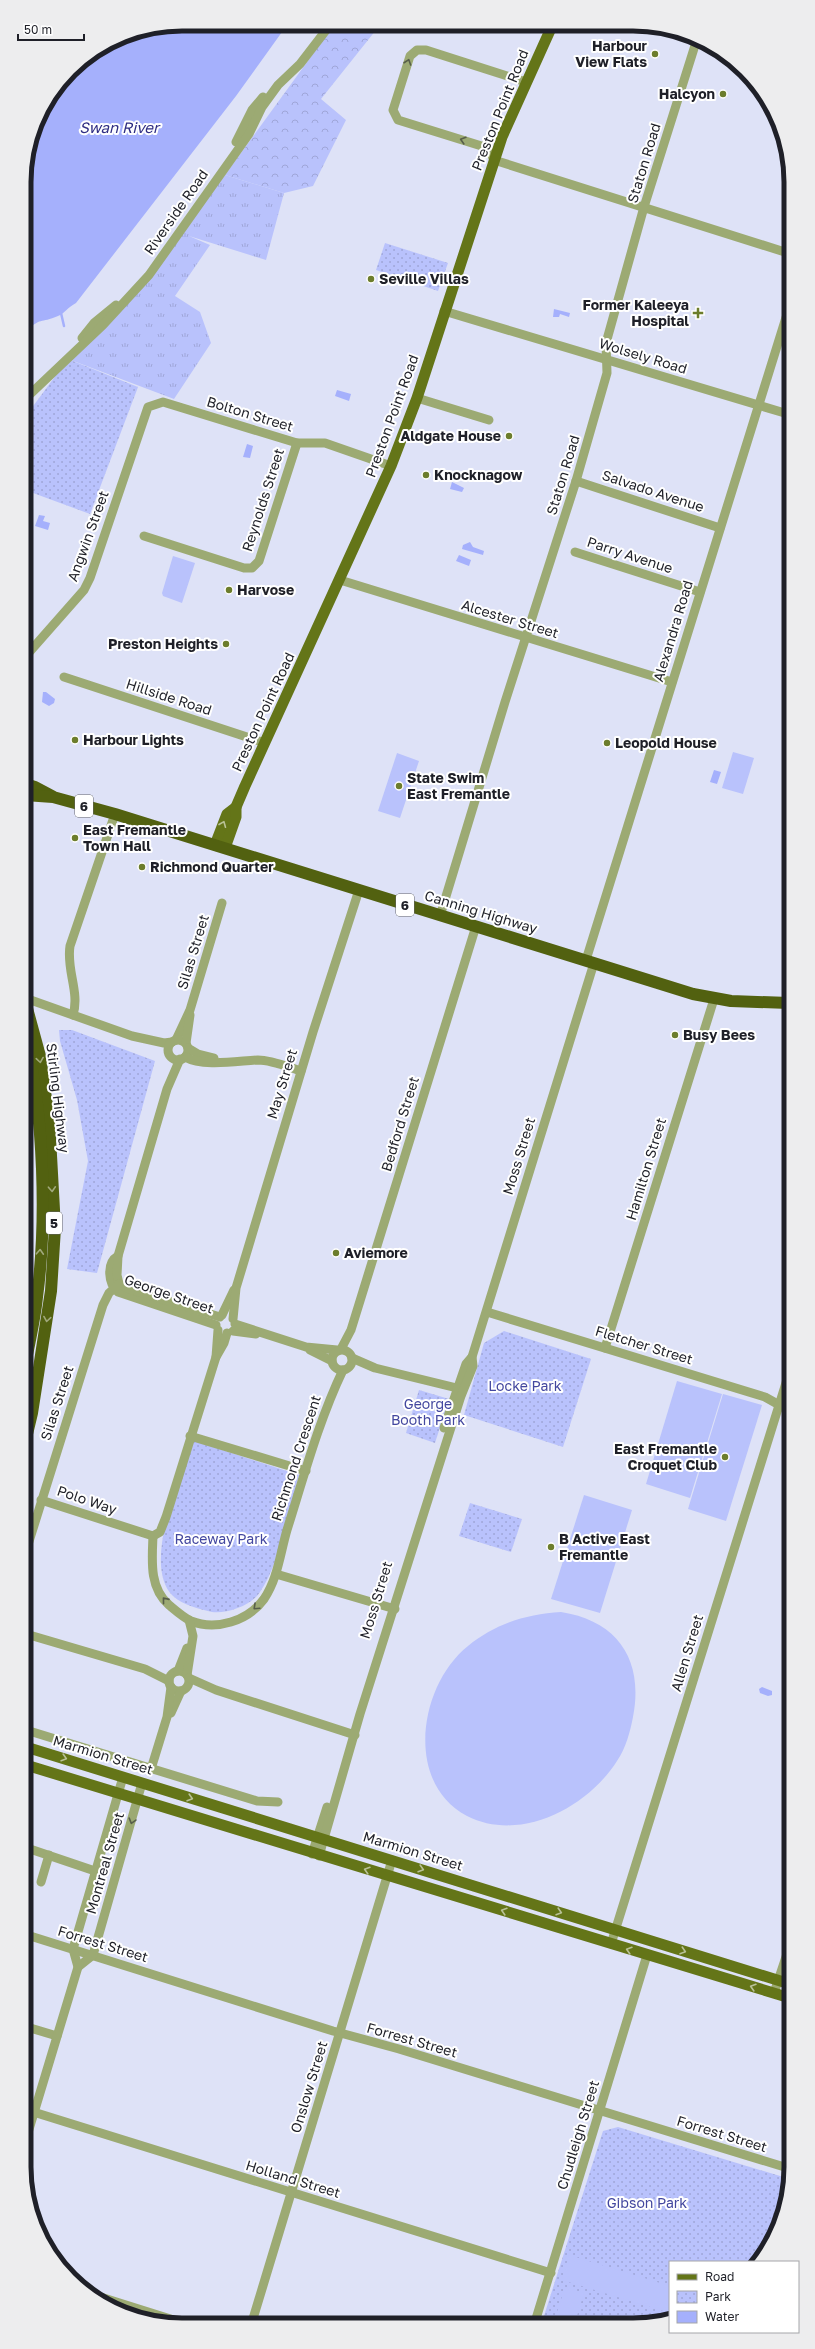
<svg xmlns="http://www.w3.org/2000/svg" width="815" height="2349" viewBox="0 0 815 2349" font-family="'Golos Text',sans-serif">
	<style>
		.grass { fill: url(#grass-tufts) }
		.forest { fill: url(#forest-crowns) }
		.park { fill: url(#park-dots) }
		.garden { fill: #b9c2fc }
		.water { fill: #a5b0fc }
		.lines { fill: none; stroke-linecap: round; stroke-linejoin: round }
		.stream { stroke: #a5b0fc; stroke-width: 2.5 }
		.minor { stroke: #9caa73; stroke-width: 9 }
		.major { stroke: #647518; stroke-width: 11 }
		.highway { stroke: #526110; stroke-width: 12 }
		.oneway { stroke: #575e4a }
		.oneway2 { stroke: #b9c197 }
		.oneway3 { stroke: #a0a87c }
		.poi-dot { fill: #6c7d2c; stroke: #fff; stroke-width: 1.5 }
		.labels { text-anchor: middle; stroke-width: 4; stroke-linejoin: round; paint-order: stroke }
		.shield { fill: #fff; stroke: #626368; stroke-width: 1 }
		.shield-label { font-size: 13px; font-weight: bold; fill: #1f2028 }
		.poi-label { font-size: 14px; font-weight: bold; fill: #1f2028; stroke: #fff; text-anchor: start }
		.street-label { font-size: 14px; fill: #1f2028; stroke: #fff }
		.park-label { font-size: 14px; fill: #43479f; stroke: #fff }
		.water-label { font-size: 15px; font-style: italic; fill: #2e2c82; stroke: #fff }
		.rim { fill: none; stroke: #1f2028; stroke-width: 5 }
	</style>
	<defs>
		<pattern id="grass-tufts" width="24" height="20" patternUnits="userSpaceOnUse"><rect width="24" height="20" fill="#b9c2fc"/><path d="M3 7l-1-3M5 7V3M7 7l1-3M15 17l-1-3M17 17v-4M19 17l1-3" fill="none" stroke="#9fa6d8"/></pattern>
		<pattern id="forest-crowns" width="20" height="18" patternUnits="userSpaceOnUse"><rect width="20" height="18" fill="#b9c2fc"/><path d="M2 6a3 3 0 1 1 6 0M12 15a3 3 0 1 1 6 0" fill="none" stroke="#9fa6d8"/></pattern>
		<pattern id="park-dots" width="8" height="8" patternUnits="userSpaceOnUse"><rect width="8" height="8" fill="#b9c2fc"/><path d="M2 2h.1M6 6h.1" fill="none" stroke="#9fa6d8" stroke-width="1.8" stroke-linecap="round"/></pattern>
	</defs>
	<rect width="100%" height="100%" fill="#dee2f7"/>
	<!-- grass -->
	<path class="grass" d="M225 175 284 193 266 260 189 236 210 245 175 296 200 312 211 343 174 399 68 359 147 277Z"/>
	<!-- forest -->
	<path class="forest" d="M334 25H380L321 99 346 120 313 186 284 193 225 175Z"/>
	<!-- park -->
	<g class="park">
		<path d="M385 243 448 263 438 291 376 270Z"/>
		<path d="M68 359 138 387 90 514 25 490V417Z"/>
		<path d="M59 1030H72L155 1061 97 1273 67 1269 88 1161 77 1100 60 1041Z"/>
		<path d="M504 1331 591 1359 563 1447 464 1415 484 1343Z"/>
		<path d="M419 1390 449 1399 435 1443 406 1433Z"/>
		<path d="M192 1440 299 1475C290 1508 279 1565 260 1592 252 1605 227 1614 212 1612 199 1609 183 1605 173 1596 141 1565 181 1477 192 1440Z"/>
		<path d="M470 1503 522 1519 511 1552 459 1536Z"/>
		<path d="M618 2127 790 2179 779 2227 758 2262H670V2320L664 2322H542L603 2131Z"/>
	</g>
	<!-- garden -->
	<g class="garden">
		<path d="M173 556 195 563 182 603 163 596 162 593Z"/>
		<path d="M733 752 754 758 743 794 722 788Z"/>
		<path d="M397 753 419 761 400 818 378 811Z"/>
		<path d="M677 1381 722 1394 690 1498 646 1484Z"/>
		<path d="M723 1394 762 1405 726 1521 688 1509Z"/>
		<path d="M584 1495 632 1510 600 1613 551 1599Z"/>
		<path d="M561 1612C618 1621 644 1660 633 1717 630 1732 626 1748 617 1761 587 1808 520 1843 467 1816 404 1783 419 1685 468 1646 495 1624 526 1614 561 1612Z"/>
		<path d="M569 2255 670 2286V2313L562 2280Z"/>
		<path d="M565 2287 584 2293 575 2322H554Z"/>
	</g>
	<!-- water -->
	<g class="water">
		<path d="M182 24 287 25 236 96 76 303C68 307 64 314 58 316 40 324 41 316 25 333L24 171 40 112 78 63 121 36Z"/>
		<path d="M554 309 570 313 569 317 560 314 559 317H553Z"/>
		<path d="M337 390 351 394 349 401 335 396Z"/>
		<path d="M247 444 253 446 250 458 243 457Z"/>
		<path d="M452 482 464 488 462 492 450 489Z"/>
		<path d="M39 515 45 516 43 521 50 523 48 530 35 526Z"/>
		<path d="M470 542 473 547 484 551 483 555 462 549 463 545Z"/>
		<path d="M459 555 471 560 469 566 456 561Z"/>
		<path d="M43 692H46L55 699 54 703 49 706 42 702Z"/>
		<path d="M714 770 721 772 717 784 710 782Z"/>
		<path d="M762 1687 772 1691V1695L768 1696 760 1693 759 1689Z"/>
	</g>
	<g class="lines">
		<!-- stream -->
		<path class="stream" d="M61 313 64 326"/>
		<!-- minor -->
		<g class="minor">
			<path d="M526 82 426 50H417L410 56 393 110 398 120 488 148 494 160 788 253"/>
			<path d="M236 142 252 110 263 97"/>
			<path d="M444 311 788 414"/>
			<path d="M82 338 94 323 116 305"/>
			<path d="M417 398 489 420"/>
			<path d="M25 399 103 325 149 275 249 134 262 107 278 85 300 64 330 25"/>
			<path d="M576 481 720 528"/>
			<path d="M144 536 244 568H252L259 561 297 443"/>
			<path d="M575 552 700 592"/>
			<path d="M340 580 672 682"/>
			<path d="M25 657 84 590 90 578 148 407 163 402 297 443H325L391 466"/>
			<path d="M64 677 265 743"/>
			<path d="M440 916 505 702 576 481 607 373 606 343 644 207 697 39"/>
			<path d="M586 960 788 311"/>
			<path d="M25 998 132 1036 164 1043 172 1042"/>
			<path d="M73 1015C80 992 66 970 70 946L115 814"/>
			<path d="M176 1040 190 1010 222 903"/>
			<circle cx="178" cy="1050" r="10"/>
			<path d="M186 1043 190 1015"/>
			<path d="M188 1048 198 1054 214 1058"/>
			<path d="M185 1057C203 1067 237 1061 258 1060 272 1060 288 1067 301 1071"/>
			<path d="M118 1256C106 1263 108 1284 118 1292L216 1325"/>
			<path d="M119 1284 117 1275 118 1256 167 1089 180 1059"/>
			<path d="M119 1284 129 1289 220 1317"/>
			<path d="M487 1312 765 1397 790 1411"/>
			<path d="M222 1315 234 1290"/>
			<path d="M233 1319 236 1288 313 1032 359 890"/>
			<path d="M235 1324 306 1347 337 1350"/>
			<path d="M233 1331 256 1334"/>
			<path d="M605 1348 714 999"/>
			<path d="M341 1349 351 1330 476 926"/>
			<circle cx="342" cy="1360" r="10"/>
			<path d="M310 1350 332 1361"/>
			<path d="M216 1357 218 1330"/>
			<path d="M352 1358 375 1368 461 1389"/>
			<path d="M444 1428 466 1364 472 1357"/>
			<path d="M190 1436 306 1471"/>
			<path d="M41 1500 153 1536"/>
			<path d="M153 1536C152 1560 149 1588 169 1605 175 1610 184 1618 191 1621 216 1631 248 1621 264 1599 278 1578 280 1554 287 1530 304 1476 319 1420 343 1370"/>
			<path d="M153 1536 160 1532 166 1517 216 1357 224 1343 227 1333"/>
			<path d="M26 1551 103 1305 109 1293 119 1284"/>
			<path d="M276 1574 395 1609"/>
			<path d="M26 1634 145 1669 169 1681"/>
			<circle cx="179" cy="1681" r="10"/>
			<path d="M178 1671 187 1648"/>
			<path d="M187 1675 193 1636 189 1620"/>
			<path d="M189 1678 216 1690 355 1735"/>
			<path d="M171 1713 181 1691"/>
			<path d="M26 1730 257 1801 278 1802"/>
			<path d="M151 1769 167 1717 171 1687"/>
			<path d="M27 1848 95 1871"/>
			<path d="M312 1854 327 1807"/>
			<path d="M319 1856 360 1714 461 1396 473 1366 472 1357 594 963"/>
			<path d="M41 1882 49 1855"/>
			<path d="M27 1935 333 2031 399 2049 791 2169"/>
			<path d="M611 1944 790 1370"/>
			<path d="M78 1967 93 1955 142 1783"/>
			<path d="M774 1993 790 1945"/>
			<path d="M27 2027 57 2036"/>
			<path d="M27 2110 551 2273"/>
			<path d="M27 2136 78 1967 73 1949 123 1777"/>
			<path d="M91 2294 180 2322"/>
			<path d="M252 2322 392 1860"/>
			<path d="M535 2322 647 1955"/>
		</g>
		<!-- major -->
		<g class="major">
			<path d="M215 845 227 814 236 807 245 786 391 466 417 398 502 137 552 26"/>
			<path d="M225 848 236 817V807"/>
			<path d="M26 1747 790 1984"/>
			<path d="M26 1765 790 1998"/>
		</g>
		<!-- highway -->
		<g class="highway">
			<path d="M25 784 35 787 52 796"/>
			<path d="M25 795 53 797 115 814 693 994 731 1001 789 1003"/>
			<path d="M25 1001 40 1056 49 1119 55 1228 51 1291 32 1413 26 1438"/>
			<path d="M26 1042C44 1115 47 1222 37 1297 35 1318 30 1339 26 1360"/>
		</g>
	</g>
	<!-- one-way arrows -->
	<defs><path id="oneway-chevron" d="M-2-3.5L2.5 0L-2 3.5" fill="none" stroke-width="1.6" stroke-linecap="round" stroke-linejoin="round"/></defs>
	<g class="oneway">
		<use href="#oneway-chevron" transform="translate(408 62) rotate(-71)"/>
		<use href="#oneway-chevron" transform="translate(463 140) rotate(-163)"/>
		<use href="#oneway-chevron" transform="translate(165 1600) rotate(-129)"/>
		<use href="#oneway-chevron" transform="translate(256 1607) rotate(137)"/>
		<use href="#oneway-chevron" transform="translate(132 1821) rotate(106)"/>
	</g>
	<g class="oneway2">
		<use href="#oneway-chevron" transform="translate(223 824) rotate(-68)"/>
		<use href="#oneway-chevron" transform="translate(64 1758) rotate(17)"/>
		<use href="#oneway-chevron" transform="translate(190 1798) rotate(17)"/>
		<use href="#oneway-chevron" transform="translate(421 1869) rotate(17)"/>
		<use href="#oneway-chevron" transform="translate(367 1870) rotate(-163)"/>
		<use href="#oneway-chevron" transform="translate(504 1911) rotate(-163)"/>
		<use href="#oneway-chevron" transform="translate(559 1912) rotate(17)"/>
		<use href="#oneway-chevron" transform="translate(629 1950) rotate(-163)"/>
		<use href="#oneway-chevron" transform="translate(683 1951) rotate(18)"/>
		<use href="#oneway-chevron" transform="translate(753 1987) rotate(-163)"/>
	</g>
	<g class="oneway3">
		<use href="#oneway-chevron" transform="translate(40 1060) rotate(81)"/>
		<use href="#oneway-chevron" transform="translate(52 1189) rotate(87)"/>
		<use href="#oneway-chevron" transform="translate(40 1252) rotate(-87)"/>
		<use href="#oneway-chevron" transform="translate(47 1319) rotate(99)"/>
	</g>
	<!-- markers -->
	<g class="poi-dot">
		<circle cx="655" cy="54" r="4"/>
		<circle cx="723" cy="94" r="4"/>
		<circle cx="371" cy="279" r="4"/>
		<path d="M696 307h4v4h4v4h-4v4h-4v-4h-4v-4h4z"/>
		<circle cx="509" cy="436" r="4"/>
		<circle cx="426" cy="475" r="4"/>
		<circle cx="229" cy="590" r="4"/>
		<circle cx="226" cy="644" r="4"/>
		<circle cx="75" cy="740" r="4"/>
		<circle cx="607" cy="743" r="4"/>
		<circle cx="399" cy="786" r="4"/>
		<circle cx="75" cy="838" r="4"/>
		<circle cx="142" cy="867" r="4"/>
		<circle cx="675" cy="1035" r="4"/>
		<circle cx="336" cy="1253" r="4"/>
		<circle cx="725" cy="1457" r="4"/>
		<circle cx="551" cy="1547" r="4"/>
	</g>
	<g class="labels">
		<!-- shield labels -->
		<g class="shield">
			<rect x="75" y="795" width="18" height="22" rx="3"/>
			<rect x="396" y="894" width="18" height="22" rx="3"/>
			<rect x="46" y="1212" width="16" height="22" rx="3"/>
		</g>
		<g class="shield-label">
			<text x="84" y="811">6</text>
			<text x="405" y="910">6</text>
			<text x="54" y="1228">5</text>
		</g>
		<!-- poi labels -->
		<g class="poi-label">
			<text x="647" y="51" text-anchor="end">Harbour<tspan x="647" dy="16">View Flats</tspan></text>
			<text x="715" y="99" text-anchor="end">Halcyon</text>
			<text x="379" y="284">Seville Villas</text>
			<text x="689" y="310" text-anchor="end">Former Kaleeya<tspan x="689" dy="16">Hospital</tspan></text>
			<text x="501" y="441" text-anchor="end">Aldgate House</text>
			<text x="434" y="480">Knocknagow</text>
			<text x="237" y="595">Harvose</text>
			<text x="218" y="649" text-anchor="end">Preston Heights</text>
			<text x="83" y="745">Harbour Lights</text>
			<text x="615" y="748">Leopold House</text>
			<text x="407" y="783">State Swim<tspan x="407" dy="16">East Fremantle</tspan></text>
			<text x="83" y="835">East Fremantle<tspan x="83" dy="16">Town Hall</tspan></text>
			<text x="150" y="872">Richmond Quarter</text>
			<text x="683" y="1040">Busy Bees</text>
			<text x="344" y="1258">Aviemore</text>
			<text x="717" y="1454" text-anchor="end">East Fremantle<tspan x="717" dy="16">Croquet Club</tspan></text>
			<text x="559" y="1544">B Active East<tspan x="559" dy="16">Fremantle</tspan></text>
		</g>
		<!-- street labels -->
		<g class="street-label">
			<text transform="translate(500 110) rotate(-68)" y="5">Preston Point Road</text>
			<text transform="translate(644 163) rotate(-73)" y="5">Staton Road</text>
			<text transform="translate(176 212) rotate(-55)" y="5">Riverside Road</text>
			<text transform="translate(643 356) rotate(17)" y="5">Wolsely Road</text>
			<text transform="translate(250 414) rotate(17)" y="5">Bolton Street</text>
			<text transform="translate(392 416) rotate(-70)" y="5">Preston Point Road</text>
			<text transform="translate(563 475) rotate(-73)" y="5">Staton Road</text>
			<text transform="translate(653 491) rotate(18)" y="5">Salvado Avenue</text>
			<text transform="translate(263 500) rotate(-72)" y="5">Reynolds Street</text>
			<text transform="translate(88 536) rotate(-70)" y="5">Angwin Street</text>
			<text transform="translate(630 555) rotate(18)" y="5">Parry Avenue</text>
			<text transform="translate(510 619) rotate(17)" y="5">Alcester Street</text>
			<text transform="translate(673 631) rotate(-73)" y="5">Alexandra Road</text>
			<text transform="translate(169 697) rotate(18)" y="5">Hillside Road</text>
			<text transform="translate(263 712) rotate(-65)" y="5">Preston Point Road</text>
			<text transform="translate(481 912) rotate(17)" y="5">Canning Highway</text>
			<text transform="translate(193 952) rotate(-73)" y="5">Silas Street</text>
			<text transform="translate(282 1084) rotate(-73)" y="5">May Street</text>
			<text transform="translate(58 1098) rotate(83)" y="5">Stirling Highway</text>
			<text transform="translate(400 1124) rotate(-73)" y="5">Bedford Street</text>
			<text transform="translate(519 1156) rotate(-73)" y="5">Moss Street</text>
			<text transform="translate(646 1169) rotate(-73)" y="5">Hamilton Street</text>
			<text transform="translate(169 1294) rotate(19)" y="5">George Street</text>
			<text transform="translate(644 1345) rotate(17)" y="5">Fletcher Street</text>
			<text transform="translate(57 1403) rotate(-72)" y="5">Silas Street</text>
			<text transform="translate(296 1458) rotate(-72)" y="5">Richmond Crescent</text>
			<text transform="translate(87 1500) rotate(19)" y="5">Polo Way</text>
			<text transform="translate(376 1600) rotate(-73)" y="5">Moss Street</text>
			<text transform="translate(687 1653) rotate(-73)" y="5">Allen Street</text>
			<text transform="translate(103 1755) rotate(17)" y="5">Marmion Street</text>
			<text transform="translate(413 1851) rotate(17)" y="5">Marmion Street</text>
			<text transform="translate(105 1863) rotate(-74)" y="5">Montreal Street</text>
			<text transform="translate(103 1944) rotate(17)" y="5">Forrest Street</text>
			<text transform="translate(412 2040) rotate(16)" y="5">Forrest Street</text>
			<text transform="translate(309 2087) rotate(-73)" y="5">Onslow Street</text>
			<text transform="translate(722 2134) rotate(17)" y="5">Forrest Street</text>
			<text transform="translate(578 2135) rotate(-73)" y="5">Chudleigh Street</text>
			<text transform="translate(293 2179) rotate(17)" y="5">Holland Street</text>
		</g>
		<!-- park labels -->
		<g class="park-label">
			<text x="525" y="1391">Locke Park</text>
			<text x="428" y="1409">George<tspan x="428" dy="16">Booth Park</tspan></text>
			<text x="221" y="1544">Raceway Park</text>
			<text x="647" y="2208">Gibson Park</text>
		</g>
		<!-- water labels -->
		<g class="water-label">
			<text x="119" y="133">Swan River</text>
		</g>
	</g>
	<!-- crop -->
	<path d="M0 0H815V2349H0ZM182 31H633A151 151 0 0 1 784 182V2167A151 151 0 0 1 633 2318H182A151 151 0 0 1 31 2167V182A151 151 0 0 1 182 31Z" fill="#ededee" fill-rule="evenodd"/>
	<path class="rim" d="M182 31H633A151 151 0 0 1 784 182V2167A151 151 0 0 1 633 2318H182A151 151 0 0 1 31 2167V182A151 151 0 0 1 182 31Z"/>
	<!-- legend -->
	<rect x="669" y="2261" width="130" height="72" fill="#ffffff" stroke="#a5a6a9"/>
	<rect x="677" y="2274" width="20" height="6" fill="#647518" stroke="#a5a6a9"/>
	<text x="705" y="2281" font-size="12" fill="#1f2028">Road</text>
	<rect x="677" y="2291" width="20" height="12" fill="url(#park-dots)" stroke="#a5a6a9"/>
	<text x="705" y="2301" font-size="12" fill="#1f2028">Park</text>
	<rect x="677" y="2311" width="20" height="12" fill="#a5b0fc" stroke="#a5a6a9"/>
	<text x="705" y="2321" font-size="12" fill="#1f2028">Water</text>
	<!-- scale -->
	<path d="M18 34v6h66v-6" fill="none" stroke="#1f2028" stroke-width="2"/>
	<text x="24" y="34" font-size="12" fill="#1f2028" stroke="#ffffff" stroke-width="3" paint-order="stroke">50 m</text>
</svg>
